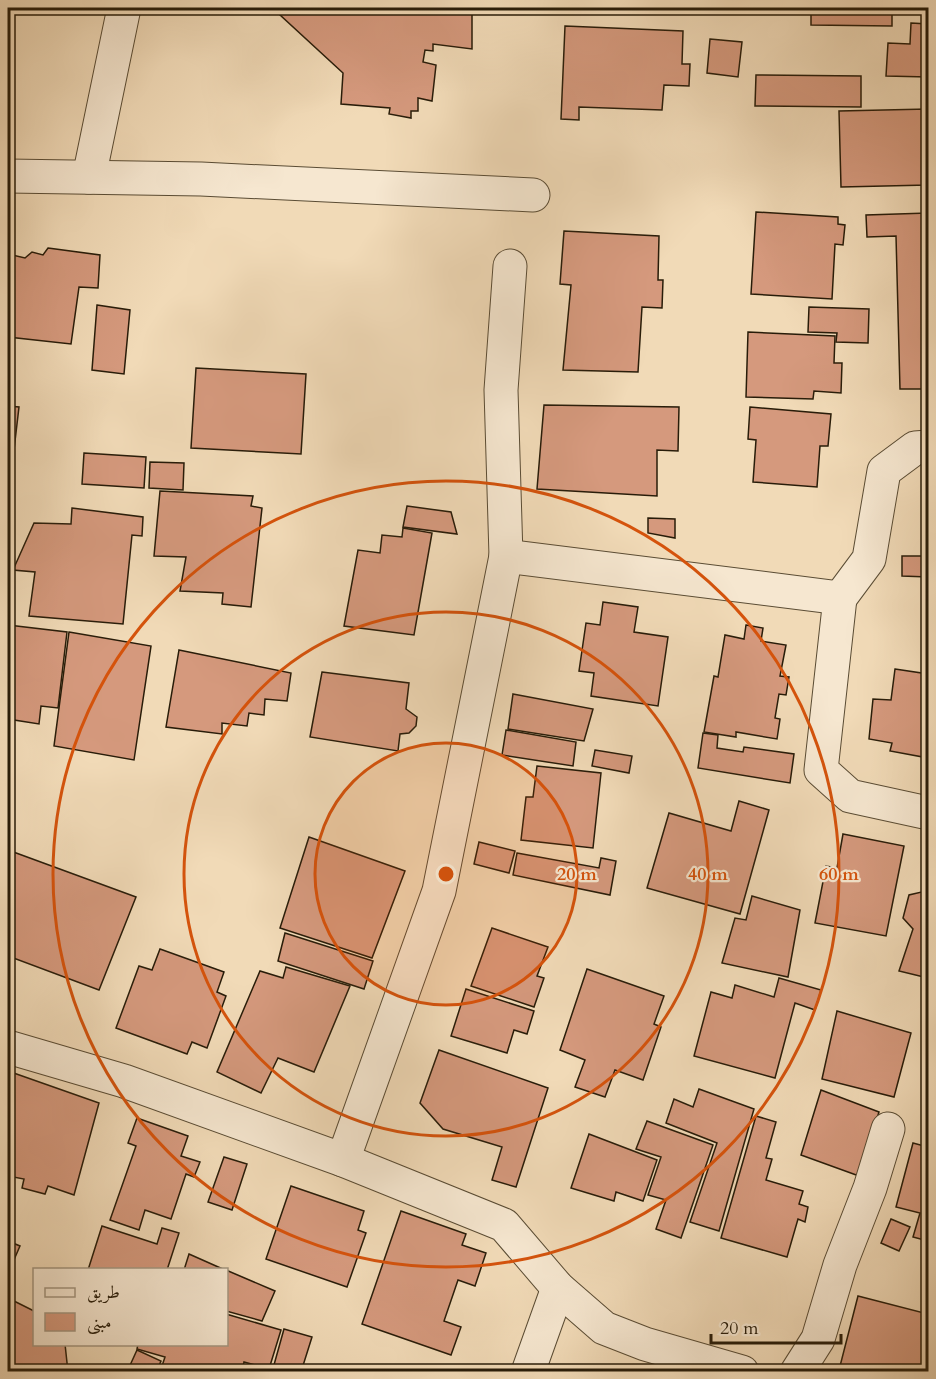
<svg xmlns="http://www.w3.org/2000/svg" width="936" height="1379" viewBox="0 0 936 1379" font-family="Cardo,Amiri,serif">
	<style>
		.building { fill: #d5997d; stroke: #281c09; stroke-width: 1.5 }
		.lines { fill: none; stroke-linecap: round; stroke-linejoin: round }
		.minor-casing { stroke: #5a4c34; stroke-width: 35 }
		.minor { stroke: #f6e7d0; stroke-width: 33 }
		.ring { fill: none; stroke: #d5530c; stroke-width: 3 }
		.centre { fill: #d5530c; stroke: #f6e7d0; stroke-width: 3 }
		.ring-label { font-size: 18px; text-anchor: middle; font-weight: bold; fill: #d5530c; stroke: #f6e7d0; stroke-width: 4.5; stroke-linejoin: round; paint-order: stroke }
	</style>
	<rect width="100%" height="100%" fill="#f1dab7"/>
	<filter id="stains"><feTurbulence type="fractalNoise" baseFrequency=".00333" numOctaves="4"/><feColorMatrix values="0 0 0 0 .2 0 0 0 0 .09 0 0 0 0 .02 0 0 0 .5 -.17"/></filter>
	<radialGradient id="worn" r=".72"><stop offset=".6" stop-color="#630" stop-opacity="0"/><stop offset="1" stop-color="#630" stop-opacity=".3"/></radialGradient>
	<!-- building -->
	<g class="building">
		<path d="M287 8H472V49L433 44V51L425 50 423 62 436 65 432 101 418 98V111H411V118L389 114 390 108 341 104 343 73 279 14Z"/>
		<path d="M811 8H892V26L811 25Z"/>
		<path d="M911 23 928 24V77L886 76 888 43 910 44Z"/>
		<path d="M565 26 683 31 682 64H690L689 86 664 85 662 110 579 107V120L561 119Z"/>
		<path d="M710 39 742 42 738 77 707 73Z"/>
		<path d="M756 75 861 76V107L755 106Z"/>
		<path d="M928 109V185L841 187 839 111Z"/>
		<path d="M756 212 838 217V224L845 225 843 245 835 244 832 299 751 294Z"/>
		<path d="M928 213V389H900L896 236 867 237 866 215Z"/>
		<path d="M564 231 659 236 658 280H663L662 308 642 307 638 372 563 370 571 285 560 284Z"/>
		<path d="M48 248 100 255 98 288 79 287 71 344 8 337V254L25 258 32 252 43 255Z"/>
		<path d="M97 305 130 310 124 374 92 370Z"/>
		<path d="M809 307 869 309 868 343 836 342 837 333 808 332Z"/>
		<path d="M748 332 835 336 834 363H842L841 393 814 391 813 399 746 397Z"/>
		<path d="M196 368 306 374 301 454 191 448Z"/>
		<path d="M544 405 679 407 678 451 657 450V496L537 489Z"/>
		<path d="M8 406 19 407 8 501Z"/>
		<path d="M750 407 831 414 828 446H820L817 487 753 482 756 440 748 439Z"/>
		<path d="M84 453 146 457 144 488 82 484Z"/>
		<path d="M150 462 184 463 183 490 149 488Z"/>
		<path d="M160 491 253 496 251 506 262 508 251 607 222 604 223 593 180 591 186 557 154 556Z"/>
		<path d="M407 506 451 512 457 534 403 527Z"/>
		<path d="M72 508 143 517 142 536 132 535 123 624 29 616 35 572 13 570 34 523 71 524Z"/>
		<path d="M648 518 675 519V538L648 533Z"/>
		<path d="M403 528 432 533 414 635 344 626 358 550 380 553 382 535 402 537Z"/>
		<path d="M902 556H928V577L902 576Z"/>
		<path d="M603 602 638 607 634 632 668 637 658 706 591 696 594 673 579 671 586 623 600 625Z"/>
		<path d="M8 625 67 632 58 708 41 706 39 724 8 719Z"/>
		<path d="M746 625 763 628 761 641 786 645 780 676 789 677 786 695 779 694 775 718 780 719 777 739 736 732V737L704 732 714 676 718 677 725 635 744 639Z"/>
		<path d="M69 632 151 646 134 760 54 746Z"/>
		<path d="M179 650 291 673 287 701 265 699 264 715 249 713 247 726 222 723V734L166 727Z"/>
		<path d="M895 669 928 674V750H924L923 757 890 751 892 743 869 739 873 699 891 700Z"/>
		<path d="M322 672 409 683 406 709 417 717 416 726 409 733 400 734 398 751 310 737Z"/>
		<path d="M513 694 593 709 584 741 508 729Z"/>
		<path d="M506 730 576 742 573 766 502 755Z"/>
		<path d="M703 733 718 735 717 748 743 752 744 747 794 754 790 783 698 768Z"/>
		<path d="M595 750 632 756 629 773 592 766Z"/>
		<path d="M537 766 601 773 593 848 521 840 526 797H533Z"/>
		<path d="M739 801 769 810 740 914 647 888 669 813 731 831Z"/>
		<path d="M843 834 904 846 886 936 815 923 826 866 837 868Z"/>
		<path d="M309 837 405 871 372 958 280 928Z"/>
		<path d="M479 842 515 851 509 873 474 864Z"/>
		<path d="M8 850 136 897 99 990 8 956Z"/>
		<path d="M517 853 599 868 601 858 616 861 610 895 513 875Z"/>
		<path d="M928 865V978L899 971 913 929 903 918 909 895 922 892Z"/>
		<path d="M752 896 800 910 788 977 722 963 735 918 746 920Z"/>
		<path d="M492 928 548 947 537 976 544 978 534 1007 471 986Z"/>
		<path d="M285 933 373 961 364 989 278 961Z"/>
		<path d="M160 949 224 972 217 992 226 996 207 1048 192 1042 187 1054 116 1028 139 966 152 970Z"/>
		<path d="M286 967 350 986 314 1072 278 1058 261 1093 217 1072 260 971 283 978Z"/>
		<path d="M587 969 664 996 654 1024 661 1027 643 1080 615 1070 605 1097 575 1087 585 1060 560 1050Z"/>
		<path d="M779 978 821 990 815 1010 795 1003 775 1078 694 1056 711 992 732 998 735 985 774 997Z"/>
		<path d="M466 989 534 1011 527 1034 514 1030 507 1053 451 1036Z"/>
		<path d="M837 1011 911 1033 894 1097 822 1079Z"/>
		<path d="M439 1050 548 1088 516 1187 492 1180 502 1147 443 1129 420 1103Z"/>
		<path d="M8 1071 99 1103 74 1195 48 1186 45 1194 22 1188 24 1179 8 1176Z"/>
		<path d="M699 1089 754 1109 719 1231 690 1222 717 1143 666 1123 674 1099 693 1107Z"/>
		<path d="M821 1090 879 1112 859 1176 801 1155Z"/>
		<path d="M756 1116 776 1122 766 1158 772 1159 766 1180 803 1191 799 1204 808 1207 805 1222 798 1219 787 1257 721 1238Z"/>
		<path d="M137 1118 188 1136 181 1156 200 1162 194 1177 186 1174 171 1219 145 1210 139 1230 110 1220 136 1146 128 1143Z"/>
		<path d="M647 1121 713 1145 681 1238 656 1229 666 1200 648 1195 661 1157 636 1149Z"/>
		<path d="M589 1134 657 1160 643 1201 616 1192 614 1201 571 1188Z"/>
		<path d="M913 1143 928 1147V1241L913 1237 920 1213 896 1207Z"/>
		<path d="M224 1157 247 1164 232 1210 208 1202Z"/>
		<path d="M291 1186 364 1211 358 1230 366 1233 347 1287 266 1259Z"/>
		<path d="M401 1211 466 1234 462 1245 486 1253 475 1286 458 1280 444 1321 461 1327 451 1355 362 1324Z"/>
		<path d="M891 1219 910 1227 899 1251 881 1243Z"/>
		<path d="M102 1226 157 1244 162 1228 179 1233 167 1270H88Z"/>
		<path d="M8 1241 20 1246 13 1262 8 1260Z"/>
		<path d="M189 1254 225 1270H184Z"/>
		<path d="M226 1270 275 1291 262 1321 226 1311Z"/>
		<path d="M858 1296 928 1314V1351L923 1372 839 1370Z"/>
		<path d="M8 1298 34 1311V1344H65L68 1372H8Z"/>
		<path d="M226 1314 281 1330 269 1369 244 1362 242 1372H160L165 1357 137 1349 138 1344H226Z"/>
		<path d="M284 1329 312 1337 301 1372H272Z"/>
		<path d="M137 1350 161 1361 156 1372H127Z"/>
	</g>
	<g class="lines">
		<defs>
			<g id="minor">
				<path d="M8 176 201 179 533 195"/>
				<path d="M89 177 124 8"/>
				<path d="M506 556 501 390 510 266"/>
				<path d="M840 598 821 770 850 796 928 813"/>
				<path d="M8 1047 124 1081 343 1160 439 891 506 556 840 598 869 559 884 471 915 448 928 447"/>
				<path d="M343 1160 504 1225 558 1288 604 1328 645 1344 742 1372"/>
				<path d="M528 1372 558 1288"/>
				<path d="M797 1372 818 1339 840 1265 870 1188 888 1129"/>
			</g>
		</defs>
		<!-- minor casing -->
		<use href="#minor" class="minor-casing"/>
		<!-- minor -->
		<use href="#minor" class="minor"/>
	</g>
	<!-- distance rings -->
	<circle cx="446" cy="874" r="131" fill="#d5530c" fill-opacity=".12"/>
	<g class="ring">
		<circle cx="446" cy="874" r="131"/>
		<circle cx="446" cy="874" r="262"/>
		<circle cx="446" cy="874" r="393"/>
	</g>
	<circle cx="446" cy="874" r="9" class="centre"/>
	<g class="ring-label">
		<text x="577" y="880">20 m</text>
		<text x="708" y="880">40 m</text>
		<text x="839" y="880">60 m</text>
	</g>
	<!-- margin -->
	<rect width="936" height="1379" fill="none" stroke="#f1dab7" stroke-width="30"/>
	<rect x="9" y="9" width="918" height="1361" fill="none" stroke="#281c09" stroke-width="3"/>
	<rect x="15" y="15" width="906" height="1349" fill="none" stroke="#281c09" stroke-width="1.5"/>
	<!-- legend -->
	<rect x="33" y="1268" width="195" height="78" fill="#f6e7d0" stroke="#a49680" stroke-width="1.5"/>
	<rect x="45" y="1288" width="30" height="9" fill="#f6e7d0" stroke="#a49680" stroke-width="1.5"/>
	<text x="87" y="1298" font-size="18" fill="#281c09">طريق</text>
	<rect x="45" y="1313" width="30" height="18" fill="#d5997d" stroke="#a49680" stroke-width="1.5"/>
	<text x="87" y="1328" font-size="18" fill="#281c09">مبنى</text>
	<!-- scale -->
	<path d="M711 1334v9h130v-9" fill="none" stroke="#281c09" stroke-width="3"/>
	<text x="720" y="1334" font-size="18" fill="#281c09" stroke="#f6e7d0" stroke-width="4.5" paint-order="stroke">20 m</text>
	<rect width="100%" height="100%" filter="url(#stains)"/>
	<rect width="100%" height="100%" fill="url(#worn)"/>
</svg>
